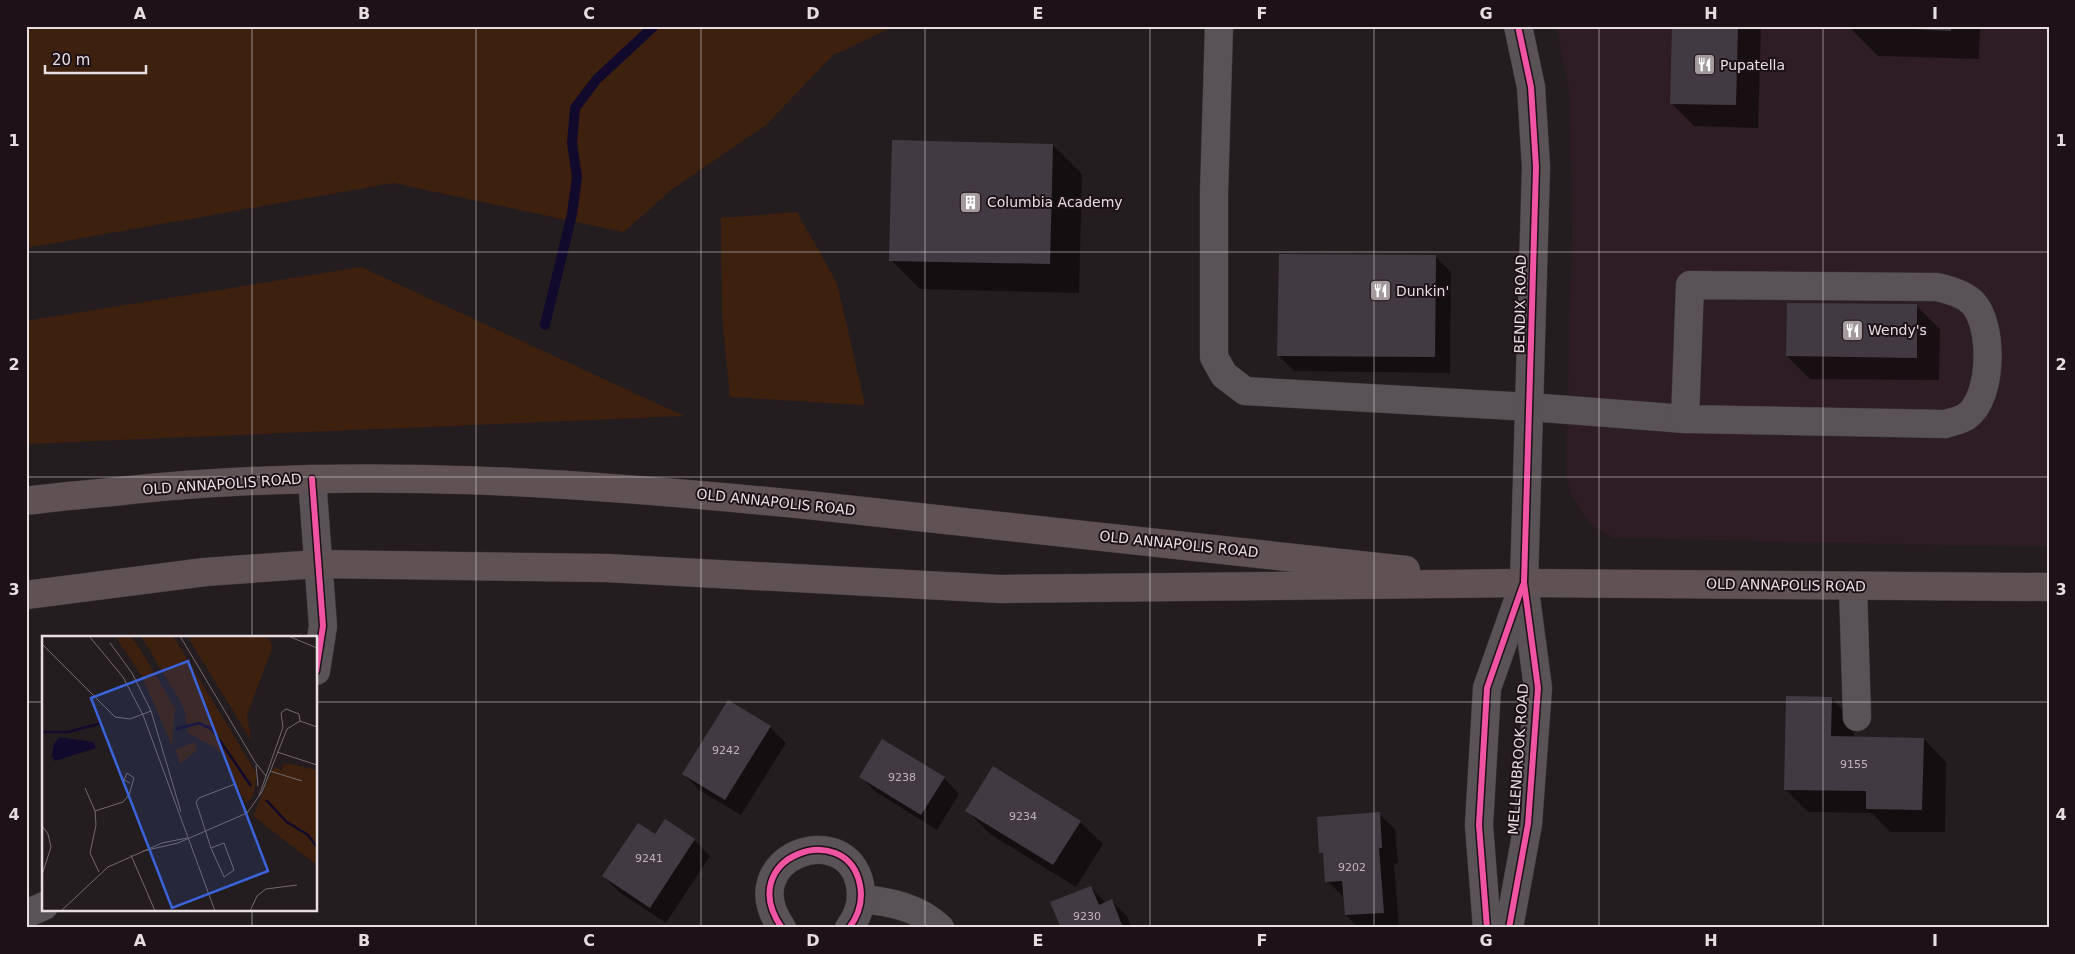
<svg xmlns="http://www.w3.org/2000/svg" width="2075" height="954" viewBox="0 0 2075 954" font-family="'DejaVu Sans',sans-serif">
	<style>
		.built { fill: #2e1d25 }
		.green { fill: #3d200e }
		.shadow { fill: #0007 }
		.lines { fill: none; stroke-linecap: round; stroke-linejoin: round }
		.stream { stroke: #120a2d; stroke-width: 10 }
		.building { fill: #423a42 }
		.minor-casing { stroke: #3c3739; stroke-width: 29 }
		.major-casing { stroke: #3c3739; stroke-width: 29 }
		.minor { stroke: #595256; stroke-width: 28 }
		.major { stroke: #605254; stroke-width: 28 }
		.cycleway-casing { stroke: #1e1117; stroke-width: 9 }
		.cycleway { stroke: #f153a3; stroke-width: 6 }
		.grid { fill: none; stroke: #e7dee2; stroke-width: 1; stroke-opacity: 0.55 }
		.labels { text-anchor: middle; stroke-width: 4; stroke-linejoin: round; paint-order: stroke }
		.number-label { font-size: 11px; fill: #beb5ba }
		.poi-label { font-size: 14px; fill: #e7dee2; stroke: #1e1117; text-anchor: start }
		.street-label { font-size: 14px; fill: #e7dee2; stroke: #1e1117 }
		.inset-river { fill: none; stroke: #120a2d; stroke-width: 2.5 }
		.inset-road { fill: none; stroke: #726a6e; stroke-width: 1 }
		.view { fill: #3b64da; fill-opacity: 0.15; stroke: #3b64da; stroke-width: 2.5 }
		.inset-edge { fill: none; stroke: #e7dee2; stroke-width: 2.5 }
		.neatline { fill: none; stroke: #e7dee2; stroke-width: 2 }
		.grid-label { font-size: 16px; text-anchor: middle; font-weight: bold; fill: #e7dee2 }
	</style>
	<rect width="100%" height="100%" fill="#241d20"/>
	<!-- built -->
	<path class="built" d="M1556 26H2049V547L1613 538 1596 528 1585 517 1572 496 1566 475 1572 234 1570 96Z"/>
	<!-- green -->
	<g class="green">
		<path d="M26 26H894L832 56 766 125 671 190 624 232 393 183 26 248Z"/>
		<path d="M797 212 837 283 865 405 730 397 722 316 721 218Z"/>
		<path d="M361 267 684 416 26 444V321Z"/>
	</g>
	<!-- shadow -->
	<g class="shadow">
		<path d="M1673 26H1761L1758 128 1694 126 1671 103Z"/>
		<path d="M1980 26 1979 59 1878 56 1849 27Z"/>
		<path d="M1053 145 1082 174 1079 293 920 289 891 260Z"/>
		<path d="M1435 256 1451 272 1450 373 1294 371 1279 356Z"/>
		<path d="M1917 306 1940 329 1939 380 1810 379 1787 356Z"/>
		<path d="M1831 698 1854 721V738L1924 739 1946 762 1945 832H1890L1872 813 1808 812 1785 789Z"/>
		<path d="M770 727 786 743 741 815 699 790 684 774Z"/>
		<path d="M861 777 944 778 959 794 937 830 876 792Z"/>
		<path d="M967 811 1080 822 1103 844 1076 887 990 834Z"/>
		<path d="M1379 814 1395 829 1398 863 1394 864 1399 928H1359L1346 915 1344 897 1327 881 1325 857 1321 853Z"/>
		<path d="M665 821 694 840 710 856 666 923 619 892 603 876 655 836Z"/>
		<path d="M1091 887 1106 903 1112 901 1127 916 1132 928H1062Z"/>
	</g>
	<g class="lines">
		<!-- stream -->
		<path class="stream" d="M545 325 572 214 577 177 572 143 575 108 597 79 654 26"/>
	</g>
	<!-- building -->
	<g class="building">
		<path d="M1672 26H1738L1736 105 1670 104Z"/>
		<path d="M1859 26H1951V31Z"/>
		<path d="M892 140 1053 144 1050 264 889 261Z"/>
		<path d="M1279 254 1436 255 1435 357 1277 356Z"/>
		<path d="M1787 303 1917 304V358L1786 356Z"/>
		<path d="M1786 696 1832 697 1831 736 1924 738 1922 810 1866 809V791L1784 790Z"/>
		<path d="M728 700 771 726 725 800 682 774Z"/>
		<path d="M882 739 945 777 921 815 859 777Z"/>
		<path d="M993 766 1081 821 1053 865 965 811Z"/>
		<path d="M1380 812 1382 848H1379L1384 913 1345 915 1342 881 1325 882 1323 853H1319L1317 817Z"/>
		<path d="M665 819 695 839 650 908 602 876 638 823 655 834Z"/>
		<path d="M1091 886 1099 905 1112 899 1123 928H1061L1050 902Z"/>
	</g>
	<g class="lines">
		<defs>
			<g id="minor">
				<path d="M1219 26 1214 194V357L1224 375 1245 391 1530 407 1685 419"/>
				<path d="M1690 285 1937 287C1949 290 1962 293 1972 302 1994 324 1993 397 1967 416 1962 420 1952 422 1945 424L1685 419Z"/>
				<path d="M312 479 323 626 316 671"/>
				<path d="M1853 586 1857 717"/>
				<path d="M862 899C891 902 918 907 940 928"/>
				<path d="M26 914 44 906"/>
				<path d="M782 928C732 857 847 817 860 885 863 901 859 915 849 928"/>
				<path d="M1487 928 1479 825 1487 688 1522 589"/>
				<path d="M1509 928 1528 824 1538 688 1524 583 1536 167 1531 87 1518 26"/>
			</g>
			<g id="major">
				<path d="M26 501C60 496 96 494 130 490 362 466 587 483 817 506 1014 526 1210 548 1406 570"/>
				<path d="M26 595 205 572 318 564 606 568 1000 589 1524 583 2049 587"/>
			</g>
		</defs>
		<!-- minor casing -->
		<use href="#minor" class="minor-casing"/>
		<!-- major casing -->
		<use href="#major" class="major-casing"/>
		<!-- minor -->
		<use href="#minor" class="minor"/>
		<!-- major -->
		<use href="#major" class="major"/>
		<defs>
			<g id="cycleway">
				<path d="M312 479 323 626 316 671"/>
				<path d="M782 928C732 857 847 817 860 885 863 901 859 915 849 928"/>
				<path d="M1487 928 1479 825 1487 688 1523 585"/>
				<path d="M1509 928 1528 824 1538 688 1524 583 1536 167 1531 87 1518 26"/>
			</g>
		</defs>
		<!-- cycleway casing -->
		<use href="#cycleway" class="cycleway-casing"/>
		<!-- cycleway -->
		<use href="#cycleway" class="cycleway"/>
	</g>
	<!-- grid -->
	<path class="grid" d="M252 26V638M476 26V928M701 26V928M925 26V928M1150 26V928M1374 26V928M1599 26V928M1823 26V928M26 252H2049M26 477H2049M26 702H44M316 702H2049M252 910V928"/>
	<!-- icons -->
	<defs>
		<symbol id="restaurant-square" viewBox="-11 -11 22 22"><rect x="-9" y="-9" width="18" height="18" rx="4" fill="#a39a9e" stroke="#1e1117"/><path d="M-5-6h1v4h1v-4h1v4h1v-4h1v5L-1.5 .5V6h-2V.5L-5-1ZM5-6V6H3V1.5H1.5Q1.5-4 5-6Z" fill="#fff"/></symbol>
		<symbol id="building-square" viewBox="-11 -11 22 22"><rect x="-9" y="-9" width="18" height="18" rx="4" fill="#a39a9e" stroke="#1e1117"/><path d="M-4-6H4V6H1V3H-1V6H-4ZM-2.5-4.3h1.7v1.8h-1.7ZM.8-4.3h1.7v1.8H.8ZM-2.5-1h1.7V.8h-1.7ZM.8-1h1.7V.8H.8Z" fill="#fff"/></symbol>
	</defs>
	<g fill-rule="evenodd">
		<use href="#restaurant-square" x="1692" y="52" width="25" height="25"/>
		<use href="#building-square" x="958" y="190" width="25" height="25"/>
		<use href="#restaurant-square" x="1368" y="278" width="25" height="25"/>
		<use href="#restaurant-square" x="1840" y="318" width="25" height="25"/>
	</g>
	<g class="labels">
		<!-- number labels -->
		<g class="number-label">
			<text x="726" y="754">9242</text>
			<text x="1854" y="768">9155</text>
			<text x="902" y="781">9238</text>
			<text x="1023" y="820">9234</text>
			<text x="649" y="862">9241</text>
			<text x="1352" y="871">9202</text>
			<text x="1087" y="920">9230</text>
		</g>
		<!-- poi labels -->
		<g class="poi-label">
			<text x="1720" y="70">Pupatella</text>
			<text x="987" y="207">Columbia Academy</text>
			<text x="1396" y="296">Dunkin'</text>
			<text x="1868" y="335">Wendy's</text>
		</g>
		<!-- street labels -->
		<g class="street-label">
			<text transform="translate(1520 304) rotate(-89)" y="5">BENDIX ROAD</text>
			<text transform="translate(222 484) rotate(-4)" y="5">OLD ANNAPOLIS ROAD</text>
			<text transform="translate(776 502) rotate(6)" y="5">OLD ANNAPOLIS ROAD</text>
			<text transform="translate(1179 544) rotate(6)" y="5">OLD ANNAPOLIS ROAD</text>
			<text transform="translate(1786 585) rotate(1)" y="5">OLD ANNAPOLIS ROAD</text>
			<text transform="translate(1518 759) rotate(-86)" y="5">MELLENBROOK ROAD</text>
		</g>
	</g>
	<!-- overview -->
	<g transform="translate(42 636)">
		<rect width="275" height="275" fill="#241d20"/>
		<path d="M73 0H88L95 8 133 72 130 110 100 40ZM99 0H131L215 138 211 160 204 167 184 130V122L172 111 146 97 142 72ZM145 0H219L228 3 230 12 205 79 209 104ZM152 106 155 114 138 128 134 114ZM242 127 275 134V229L211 180 232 131 240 134Z" fill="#3d200e"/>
		<path d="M18 101 51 106 54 112 13 125 10 120 12 107Z" fill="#120a2d"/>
		<path class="inset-river" d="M134 93 157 87 170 93 209 150M0 96H26L60 87M224 164 245 186 266 199 275 211"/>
		<path class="inset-road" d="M47 0 81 41 101 79 173 275M138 0 213 126 224 140M246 0 275 12M68 7 90 37 109 75 139 176M0 8 73 81 88 83 109 75M258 85 275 91M235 116 275 129M214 129 216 150M228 135 260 145M43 152 53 175 54 189 48 217 57 236M53 175 81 166 87 159 92 142 85 137 82 144 88 147M0 190 6 198 9 211 0 239M182 207 192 234 182 241 169 212ZM169 212 154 166 157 162 193 148 205 177M101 215 136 207 205 177 220 156 245 93 258 85 257 78 244 73 239 77 241 91 217 160M89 219 113 275M19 275 66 231 120 207 145 202M208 275 215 260 224 253 255 249"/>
		<path class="view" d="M146 25 226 235 130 272 49 62Z"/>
		<rect width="275" height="275" class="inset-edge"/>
	</g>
	<!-- border -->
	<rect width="2075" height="954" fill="none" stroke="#1e1117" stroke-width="55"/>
	<!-- scale -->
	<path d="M45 65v8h101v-8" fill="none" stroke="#e7dee2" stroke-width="2.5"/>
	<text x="52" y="65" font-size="15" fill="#e7dee2" stroke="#1e1117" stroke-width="4" paint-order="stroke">20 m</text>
	<rect x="28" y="28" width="2020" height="898" class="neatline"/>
	<g class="grid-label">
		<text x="140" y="19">A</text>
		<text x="364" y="19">B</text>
		<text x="589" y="19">C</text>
		<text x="813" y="19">D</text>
		<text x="1038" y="19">E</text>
		<text x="1262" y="19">F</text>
		<text x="1486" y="19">G</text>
		<text x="1711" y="19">H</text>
		<text x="1935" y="19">I</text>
		<text x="14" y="146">1</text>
		<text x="2061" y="146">1</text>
		<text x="14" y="370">2</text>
		<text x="2061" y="370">2</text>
		<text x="14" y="595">3</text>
		<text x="2061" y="595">3</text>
		<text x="14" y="820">4</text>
		<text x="2061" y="820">4</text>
		<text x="140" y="946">A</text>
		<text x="364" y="946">B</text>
		<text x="589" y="946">C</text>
		<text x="813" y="946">D</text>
		<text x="1038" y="946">E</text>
		<text x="1262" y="946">F</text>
		<text x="1486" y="946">G</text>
		<text x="1711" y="946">H</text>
		<text x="1935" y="946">I</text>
	</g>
</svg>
